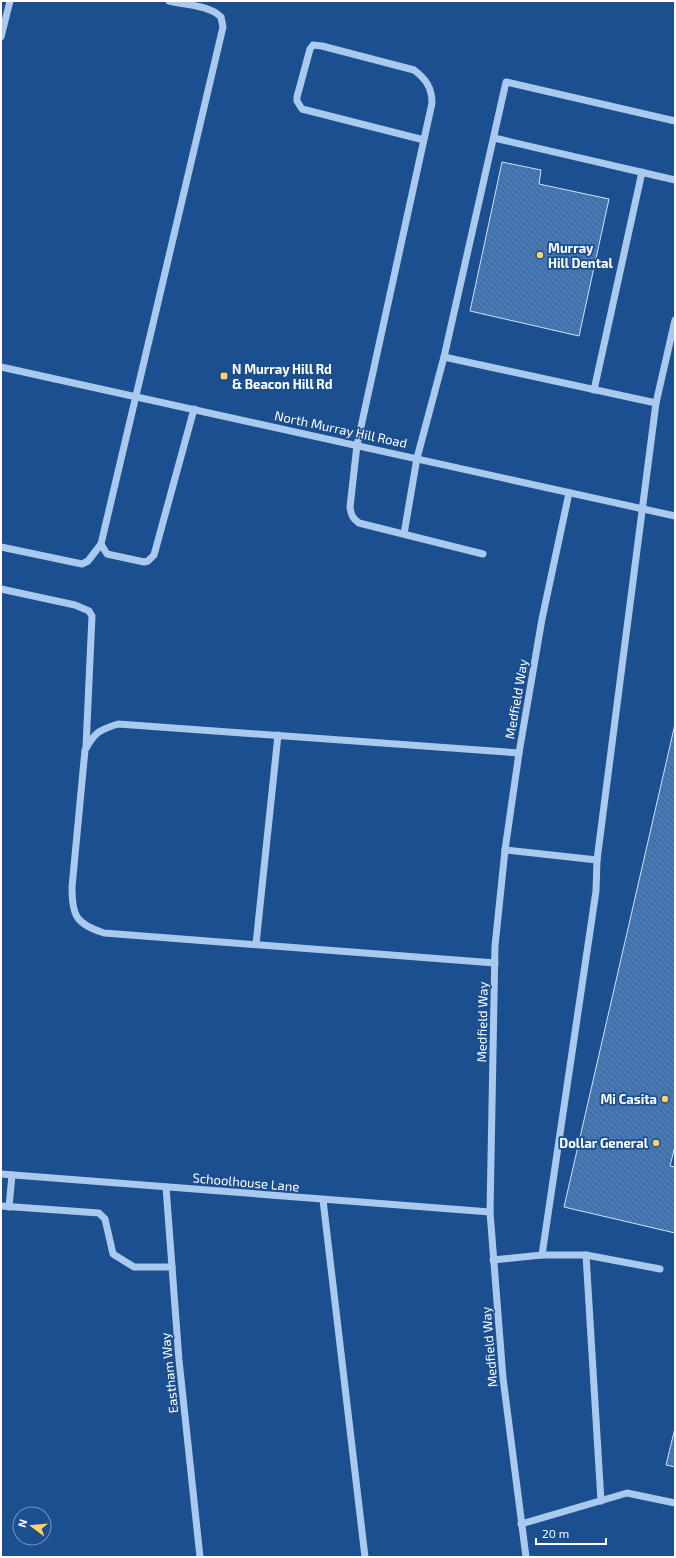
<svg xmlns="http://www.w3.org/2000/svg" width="676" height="1558" viewBox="0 0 676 1558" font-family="'Exo 2',sans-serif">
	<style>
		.building { fill: url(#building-back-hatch); stroke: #cfe3fa }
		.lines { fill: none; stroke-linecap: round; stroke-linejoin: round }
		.minor { stroke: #a9c9ee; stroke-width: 7 }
		.poi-dot { fill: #ffd166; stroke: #1b4f8f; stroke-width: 1.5 }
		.labels { text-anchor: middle; stroke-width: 3.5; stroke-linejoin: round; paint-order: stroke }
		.poi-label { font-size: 13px; font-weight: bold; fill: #fff; stroke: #1b4f8f; text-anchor: start }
		.street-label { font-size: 13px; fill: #fff; stroke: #1b4f8f }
	</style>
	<defs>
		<pattern id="building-back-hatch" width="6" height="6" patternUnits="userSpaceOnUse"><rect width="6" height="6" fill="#4478b7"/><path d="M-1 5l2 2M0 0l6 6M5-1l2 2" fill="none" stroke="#486282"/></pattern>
	</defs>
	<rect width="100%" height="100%" fill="#1b4f8f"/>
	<!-- building -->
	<g class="building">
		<path d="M502 162 541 170 539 184 609 199 579 336 470 311Z"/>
		<path d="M675 724V1146L670 1166 675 1167V1233L564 1207Z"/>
		<path d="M675 1428V1467L666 1465Z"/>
	</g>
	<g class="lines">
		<!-- minor -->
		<g class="minor">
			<path d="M169 1C185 5 209 5 221 17L223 27 101 544 107 554 144 562 148 561 154 555 194 409"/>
			<path d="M1 37 10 1"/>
			<path d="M494 138 675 180"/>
			<path d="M424 140 302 109 297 101V97L310 49 313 45 322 46 414 70C426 79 432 88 432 103L357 445 350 507C351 515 353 519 359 523L483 554"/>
			<path d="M444 357 506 82 675 121"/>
			<path d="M1 367 675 516"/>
			<path d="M594 390 642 172"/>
			<path d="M656 403 675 320"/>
			<path d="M404 534 417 458 444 357 656 403 597 860 596 891 542 1255H586L601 1501"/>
			<path d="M1 547 82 564 88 561 101 544"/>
			<path d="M1 589 75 605 89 611 92 616 86 747"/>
			<path d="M505 850 597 860"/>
			<path d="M256 944 278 735"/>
			<path d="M495 963 104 933C76 924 72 916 72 887L85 750C95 732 99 730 118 724L519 753"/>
			<path d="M1 1174 490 1212"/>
			<path d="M166 1187 179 1360 200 1557"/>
			<path d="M323 1200 365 1557"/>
			<path d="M1 1206 99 1213 105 1219 113 1254 134 1267H172"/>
			<path d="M9 1207 12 1175"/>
			<path d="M586 1255 660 1269"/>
			<path d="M493 1260 542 1255"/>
			<path d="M521 1524 627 1493 675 1503"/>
			<path d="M526 1557 503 1378 490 1212 495 946 505 850 519 753 542 619 569 493"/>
		</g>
	</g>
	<!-- markers -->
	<g class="poi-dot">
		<circle cx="540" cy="255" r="4"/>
		<rect x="220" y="372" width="8" height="8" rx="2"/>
		<circle cx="665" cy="1099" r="4"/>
		<circle cx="656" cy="1143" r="4"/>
	</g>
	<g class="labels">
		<!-- poi labels -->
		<g class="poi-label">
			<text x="548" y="253">Murray<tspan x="548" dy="15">Hill Dental</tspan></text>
			<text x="232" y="374">N Murray Hill Rd<tspan x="232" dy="15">&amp; Beacon Hill Rd</tspan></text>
			<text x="657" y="1104" text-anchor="end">Mi Casita</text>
			<text x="648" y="1148" text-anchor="end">Dollar General</text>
		</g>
		<!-- street labels -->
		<g class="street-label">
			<text transform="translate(341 429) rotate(12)" y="5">North Murray Hill Road</text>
			<text transform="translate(516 699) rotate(-80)" y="5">Medfield Way</text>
			<text transform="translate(482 1022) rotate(-89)" y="5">Medfield Way</text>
			<text transform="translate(246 1182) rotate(5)" y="5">Schoolhouse Lane</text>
			<text transform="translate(489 1347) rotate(-95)" y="5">Medfield Way</text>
			<text transform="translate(169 1373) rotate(-96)" y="5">Eastham Way</text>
		</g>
	</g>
	<!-- border -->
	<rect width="676" height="1558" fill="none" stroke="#ffffff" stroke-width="4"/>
	<!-- north arrow -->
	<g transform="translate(32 1526) rotate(286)"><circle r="19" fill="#1b4f8f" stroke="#7695bc"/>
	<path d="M0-3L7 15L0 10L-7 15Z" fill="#ffd166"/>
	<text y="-6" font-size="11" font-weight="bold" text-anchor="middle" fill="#ffffff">N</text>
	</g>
	<!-- scale -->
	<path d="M536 1538v6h70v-6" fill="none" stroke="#ffffff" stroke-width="2"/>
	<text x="542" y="1538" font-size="12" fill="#ffffff" stroke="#1b4f8f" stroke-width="3" paint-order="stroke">20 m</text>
</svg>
